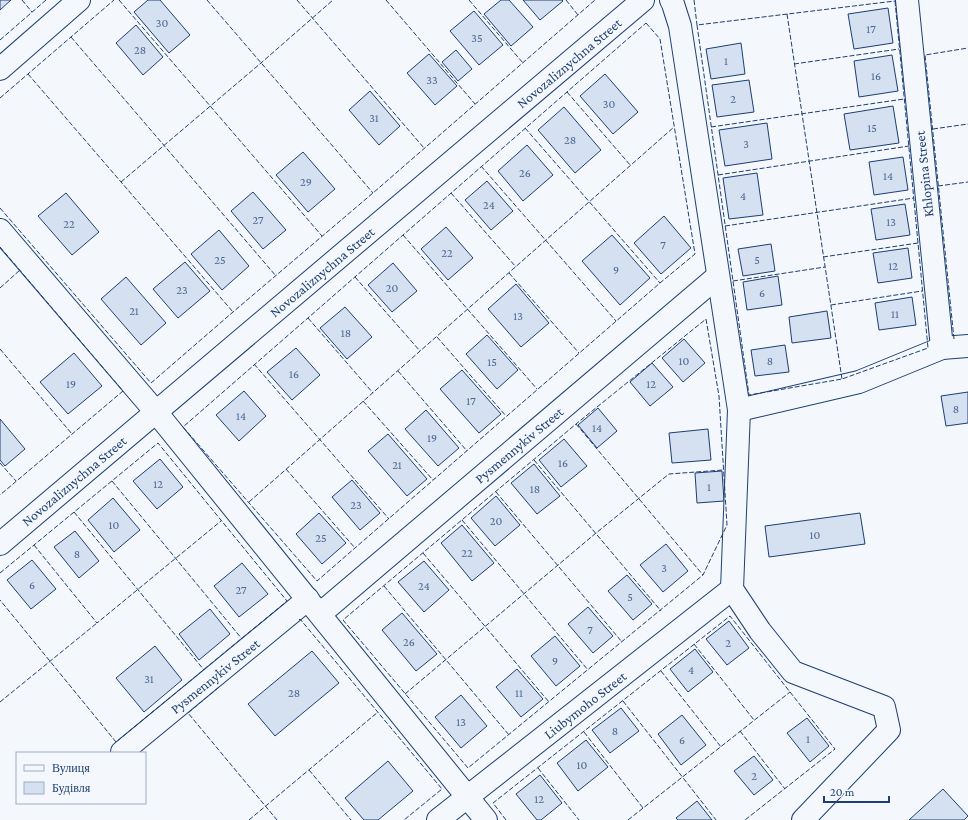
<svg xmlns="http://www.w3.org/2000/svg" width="968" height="820" viewBox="0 0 968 820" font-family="'Crimson Pro',serif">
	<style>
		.building { fill: #d5e0f0; stroke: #1d3f73 }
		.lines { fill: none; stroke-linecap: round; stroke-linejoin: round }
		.minor-casing { stroke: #1d3f73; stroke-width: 24 }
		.major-casing { stroke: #1d3f73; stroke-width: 24 }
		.minor { stroke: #f4f7fb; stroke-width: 22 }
		.major { stroke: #f4f7fb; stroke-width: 22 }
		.fence { stroke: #1d3f73; stroke-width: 1; stroke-dasharray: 5 2; stroke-linecap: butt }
		.labels { text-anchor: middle; stroke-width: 3; stroke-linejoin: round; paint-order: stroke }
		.number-label { font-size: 12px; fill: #4b6792 }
		.street-label { font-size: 14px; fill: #1d3f73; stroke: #f4f7fb }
	</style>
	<rect width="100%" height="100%" fill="#f4f7fb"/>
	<!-- building -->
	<g class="building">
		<path d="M0 0H11L0 10Z"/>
		<path d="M148 0H160L190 35 169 53 134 12Z"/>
		<path d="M501 0H509L533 27 511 46 484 14Z"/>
		<path d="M523 0H562L563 1 540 20Z"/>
		<path d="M888 8 893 43 854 49 848 14Z"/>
		<path d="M474 11 503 45 479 65 450 31Z"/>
		<path d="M136 25 163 57 143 75 116 43Z"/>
		<path d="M741 43 745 74 711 79 706 49Z"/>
		<path d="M456 50 472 69 458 81 442 62Z"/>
		<path d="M429 54 457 86 435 105 407 73Z"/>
		<path d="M892 55 898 91 859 97 854 61Z"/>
		<path d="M605 74 638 112 613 134 580 96Z"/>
		<path d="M749 80 754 112 717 117 712 85Z"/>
		<path d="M370 91 400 126 379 145 349 110Z"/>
		<path d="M893 106 899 143 850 150 844 114Z"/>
		<path d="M564 107 601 150 575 173 538 130Z"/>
		<path d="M767 123 772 159 725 166 719 130Z"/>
		<path d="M527 145 553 175 523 201 498 171Z"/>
		<path d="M303 152 335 189 308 212 276 175Z"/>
		<path d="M903 157 908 190 874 195 869 162Z"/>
		<path d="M757 173 763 215 729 219 723 178Z"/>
		<path d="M487 181 513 211 491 230 465 200Z"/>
		<path d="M253 192 286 230 263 249 231 211Z"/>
		<path d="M66 193 99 232 72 255 38 216Z"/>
		<path d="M905 204 910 235 876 240 871 209Z"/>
		<path d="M664 216 691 248 661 274 634 243Z"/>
		<path d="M446 227 473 258 448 280 421 249Z"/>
		<path d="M219 230 249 266 222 290 191 254Z"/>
		<path d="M612 235 650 278 620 305 582 261Z"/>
		<path d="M771 244 775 271 743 276 738 249Z"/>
		<path d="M908 248 912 278 878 283 873 253Z"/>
		<path d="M185 262 210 291 178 318 153 289Z"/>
		<path d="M393 263 417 291 392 312 368 285Z"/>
		<path d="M778 276 782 305 747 310 743 282Z"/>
		<path d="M126 277 166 323 141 345 101 299Z"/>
		<path d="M516 284 549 323 521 347 488 309Z"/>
		<path d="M912 297 916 325 879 330 875 303Z"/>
		<path d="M345 307 372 337 347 359 320 328Z"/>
		<path d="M827 311 831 338 792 343 789 317Z"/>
		<path d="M487 335 518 370 497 389 466 354Z"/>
		<path d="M684 339 705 363 683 382 662 358Z"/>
		<path d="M785 345 789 372 755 376 751 350Z"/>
		<path d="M296 348 320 375 292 400 267 372Z"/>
		<path d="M74 353 102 386 68 414 40 382Z"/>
		<path d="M652 363 673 387 650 406 630 382Z"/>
		<path d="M462 370 501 414 479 433 440 389Z"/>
		<path d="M244 391 266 416 239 441 216 415Z"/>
		<path d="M968 392V423L946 426 941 396Z"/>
		<path d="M598 408 617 431 597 448 578 425Z"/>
		<path d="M426 410 459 448 438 466 405 429Z"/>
		<path d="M0 419 25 449 5 466 0 460Z"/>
		<path d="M708 429 711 460 672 463 669 433Z"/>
		<path d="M388 434 427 479 407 496 368 451Z"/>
		<path d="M564 439 587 466 561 487 539 460Z"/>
		<path d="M160 459 183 487 157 509 133 481Z"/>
		<path d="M534 464 560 496 537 514 511 483Z"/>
		<path d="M722 471 724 501 697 503 695 473Z"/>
		<path d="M352 480 380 513 360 530 332 497Z"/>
		<path d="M496 496 520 525 495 546 471 518Z"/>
		<path d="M113 498 140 530 114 552 88 520Z"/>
		<path d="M319 513 346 543 322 564 296 534Z"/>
		<path d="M860 513 865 544 769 557 765 526Z"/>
		<path d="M462 525 494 563 472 581 441 543Z"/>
		<path d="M75 531 99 561 79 578 54 547Z"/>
		<path d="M666 544 688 571 663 592 640 565Z"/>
		<path d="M32 560 56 589 31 609 7 580Z"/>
		<path d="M424 561 449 590 424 612 398 582Z"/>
		<path d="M242 563 268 594 239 617 214 586Z"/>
		<path d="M627 575 652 604 633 620 608 591Z"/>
		<path d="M588 607 613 636 593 653 568 624Z"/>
		<path d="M210 609 230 634 199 660 179 634Z"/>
		<path d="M402 613 437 654 416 671 382 630Z"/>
		<path d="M729 621 749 648 727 665 706 639Z"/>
		<path d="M555 636 580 666 556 686 531 656Z"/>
		<path d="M155 646 182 680 144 712 116 678Z"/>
		<path d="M695 649 713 672 688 692 670 669Z"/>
		<path d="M312 651 339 683 275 736 248 704Z"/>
		<path d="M517 669 543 699 521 717 496 687Z"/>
		<path d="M461 695 487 726 461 748 435 717Z"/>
		<path d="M621 708 639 731 610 753 592 730Z"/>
		<path d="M682 715 706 745 681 765 658 734Z"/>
		<path d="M807 718 829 746 810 762 787 733Z"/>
		<path d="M586 740 608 767 578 791 557 763Z"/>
		<path d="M754 756 773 780 754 795 734 771Z"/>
		<path d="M388 761 413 791 378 820H364L345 798Z"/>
		<path d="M540 775 562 803 541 820H537L516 794Z"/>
		<path d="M943 789 968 816 964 820H909Z"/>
		<path d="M697 801 712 820H678L676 818Z"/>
	</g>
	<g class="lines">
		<defs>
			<g id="minor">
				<path d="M671 0 673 4 680 26 739 410 732 589 760 631 793 672 884 707 889 730 803 820"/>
				<path d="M907 0 942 348"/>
				<path d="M0 69 79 0"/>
				<path d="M0 230 156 412 486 820"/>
				<path d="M739 410 859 382 942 348 968 346"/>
				<path d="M320 614 718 276"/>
				<path d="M122 752 308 599"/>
				<path d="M438 820 732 589"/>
			</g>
			<path id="major" d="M0 544 643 0"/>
		</defs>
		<!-- minor casing -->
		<use href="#minor" class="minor-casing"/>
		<!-- major casing -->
		<use href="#major" class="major-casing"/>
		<!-- minor -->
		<use href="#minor" class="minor"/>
		<!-- major -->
		<use href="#major" class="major"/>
		<!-- fence -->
		<g class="fence">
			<path d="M22 0 32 12"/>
			<path d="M119 0 322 236"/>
			<path d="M207 0 373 193"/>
			<path d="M297 0 424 148"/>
			<path d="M386 0 475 104"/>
			<path d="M469 0 523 63"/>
			<path d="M566 0 578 15"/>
			<path d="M694 0 697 25"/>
			<path d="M895 1 928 348 842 379 749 395 697 25Z"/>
			<path d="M787 14 842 379"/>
			<path d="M646 23 660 39 695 254 660 283 317 581 183 427Z"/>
			<path d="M71 37 276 276"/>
			<path d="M0 40 46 0"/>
			<path d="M794 64 899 49"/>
			<path d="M28 74 233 312"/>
			<path d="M567 92 631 166"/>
			<path d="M0 98 114 0"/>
			<path d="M711 127 904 99"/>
			<path d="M525 128 660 283"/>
			<path d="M933 129 968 124"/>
			<path d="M481 166 616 321"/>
			<path d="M718 175 909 146"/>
			<path d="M121 182 261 63 333 0"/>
			<path d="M938 186 968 182"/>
			<path d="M451 193 516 267"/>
			<path d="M0 208 151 383 233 312 373 193 595 0"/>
			<path d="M725 226 914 198"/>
			<path d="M403 235 537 389"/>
			<path d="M0 247 123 391 0 495"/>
			<path d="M823 257 918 243"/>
			<path d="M509 273 579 353"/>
			<path d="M355 277 420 351"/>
			<path d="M733 281 825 267"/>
			<path d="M0 288 20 270"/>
			<path d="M831 305 922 291"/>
			<path d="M308 318 373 393"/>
			<path d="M706 319 719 396 727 525 703 575 468 768 343 620 576 424Z"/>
			<path d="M437 337 506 416"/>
			<path d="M954 339 925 55 968 48"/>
			<path d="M0 349 72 434"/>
			<path d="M254 364 389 519"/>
			<path d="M398 371 467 451"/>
			<path d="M363 401 433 480"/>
			<path d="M576 424 703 575"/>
			<path d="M534 460 661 611"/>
			<path d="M0 463 16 481"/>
			<path d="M286 469 355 548"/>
			<path d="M112 481 242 639"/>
			<path d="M496 492 622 642"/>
			<path d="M249 502 674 127"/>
			<path d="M74 512 204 670"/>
			<path d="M462 520 588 670"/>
			<path d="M34 545 97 623 221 521"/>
			<path d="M423 553 549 702"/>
			<path d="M0 573 158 443 287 601 116 742 0 600"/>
			<path d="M384 586 509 735"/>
			<path d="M299 620 300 619 442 789 404 820"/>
			<path d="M694 644 754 720"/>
			<path d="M661 671 721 747"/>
			<path d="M219 687 188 713 277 820"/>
			<path d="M405 694 596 533 669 474 723 470"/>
			<path d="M623 701 716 820"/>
			<path d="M0 702 97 623"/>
			<path d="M740 731 785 789"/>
			<path d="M584 732 643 808"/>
			<path d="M538 768 579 820"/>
			<path d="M309 770 351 820"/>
			<path d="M249 820 378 712"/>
			<path d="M506 820 493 803 730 616 835 749 745 820"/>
			<path d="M628 820 790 692"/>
		</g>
	</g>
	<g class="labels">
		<!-- number labels -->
		<g class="number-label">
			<text x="162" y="27">30</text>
			<text x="871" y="33">17</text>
			<text x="477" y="42">35</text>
			<text x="140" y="54">28</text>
			<text x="726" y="65">1</text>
			<text x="876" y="80">16</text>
			<text x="432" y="84">33</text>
			<text x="733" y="103">2</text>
			<text x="609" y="108">30</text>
			<text x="374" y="122">31</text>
			<text x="872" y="132">15</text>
			<text x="570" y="144">28</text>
			<text x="746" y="148">3</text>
			<text x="525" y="177">26</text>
			<text x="888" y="180">14</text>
			<text x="306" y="186">29</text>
			<text x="743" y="200">4</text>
			<text x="489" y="209">24</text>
			<text x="258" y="224">27</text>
			<text x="891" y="226">13</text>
			<text x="69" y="228">22</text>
			<text x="663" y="249">7</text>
			<text x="447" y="257">22</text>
			<text x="220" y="264">25</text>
			<text x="757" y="264">5</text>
			<text x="893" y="270">12</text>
			<text x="616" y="274">9</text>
			<text x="392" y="292">20</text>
			<text x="182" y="294">23</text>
			<text x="762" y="297">6</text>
			<text x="134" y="315">21</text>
			<text x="895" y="318">11</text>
			<text x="518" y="320">13</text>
			<text x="346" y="337">18</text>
			<text x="684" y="365">10</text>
			<text x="770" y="365">8</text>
			<text x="492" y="366">15</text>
			<text x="294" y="378">16</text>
			<text x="71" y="388">19</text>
			<text x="651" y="388">12</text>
			<text x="471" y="405">17</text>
			<text x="956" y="413">8</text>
			<text x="241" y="420">14</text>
			<text x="597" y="432">14</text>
			<text x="432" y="442">19</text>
			<text x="563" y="467">16</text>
			<text x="397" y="469">21</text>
			<text x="158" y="488">12</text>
			<text x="709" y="491">1</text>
			<text x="535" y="493">18</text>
			<text x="356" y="509">23</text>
			<text x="496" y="525">20</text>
			<text x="114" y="529">10</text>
			<text x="815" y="539">10</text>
			<text x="321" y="542">25</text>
			<text x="467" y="557">22</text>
			<text x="77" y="558">8</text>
			<text x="664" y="572">3</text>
			<text x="32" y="589">6</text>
			<text x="424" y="590">24</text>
			<text x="241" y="594">27</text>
			<text x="630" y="601">5</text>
			<text x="590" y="634">7</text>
			<text x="409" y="646">26</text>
			<text x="728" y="647">2</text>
			<text x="555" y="665">9</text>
			<text x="691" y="674">4</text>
			<text x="149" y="683">31</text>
			<text x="294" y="697">28</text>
			<text x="519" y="697">11</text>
			<text x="461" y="726">13</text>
			<text x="615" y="735">8</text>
			<text x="808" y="743">1</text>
			<text x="682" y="744">6</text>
			<text x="582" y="769">10</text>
			<text x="754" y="780">2</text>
			<text x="539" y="803">12</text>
		</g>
		<!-- street labels -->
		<g class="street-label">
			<text transform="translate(569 63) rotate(-40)" y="5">Novozaliznychna Street</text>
			<text transform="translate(924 174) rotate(-96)" y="5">Khlopina Street</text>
			<text transform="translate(322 272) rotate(-40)" y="5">Novozaliznychna Street</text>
			<text transform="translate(519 445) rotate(-40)" y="5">Pysmennykiv Street</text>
			<text transform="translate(74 481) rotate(-40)" y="5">Novozaliznychna Street</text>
			<text transform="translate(215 676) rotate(-39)" y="5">Pysmennykiv Street</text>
			<text transform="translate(585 705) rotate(-38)" y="5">Liubymoho Street</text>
		</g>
	</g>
	<!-- legend -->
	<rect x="16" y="752" width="130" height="52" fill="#f4f7fb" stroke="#9eadc5"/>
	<rect x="24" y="765" width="20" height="6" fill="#f4f7fb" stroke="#9eadc5"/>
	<text x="52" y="772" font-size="12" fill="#1d3f73">Вулиця</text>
	<rect x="24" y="782" width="20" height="12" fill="#d5e0f0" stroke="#9eadc5"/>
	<text x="52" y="792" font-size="12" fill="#1d3f73">Будівля</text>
	<!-- scale -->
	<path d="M824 796v6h65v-6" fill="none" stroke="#1d3f73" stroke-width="2"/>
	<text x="830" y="796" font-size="12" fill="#1d3f73" stroke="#f4f7fb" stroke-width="3" paint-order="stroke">20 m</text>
</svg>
